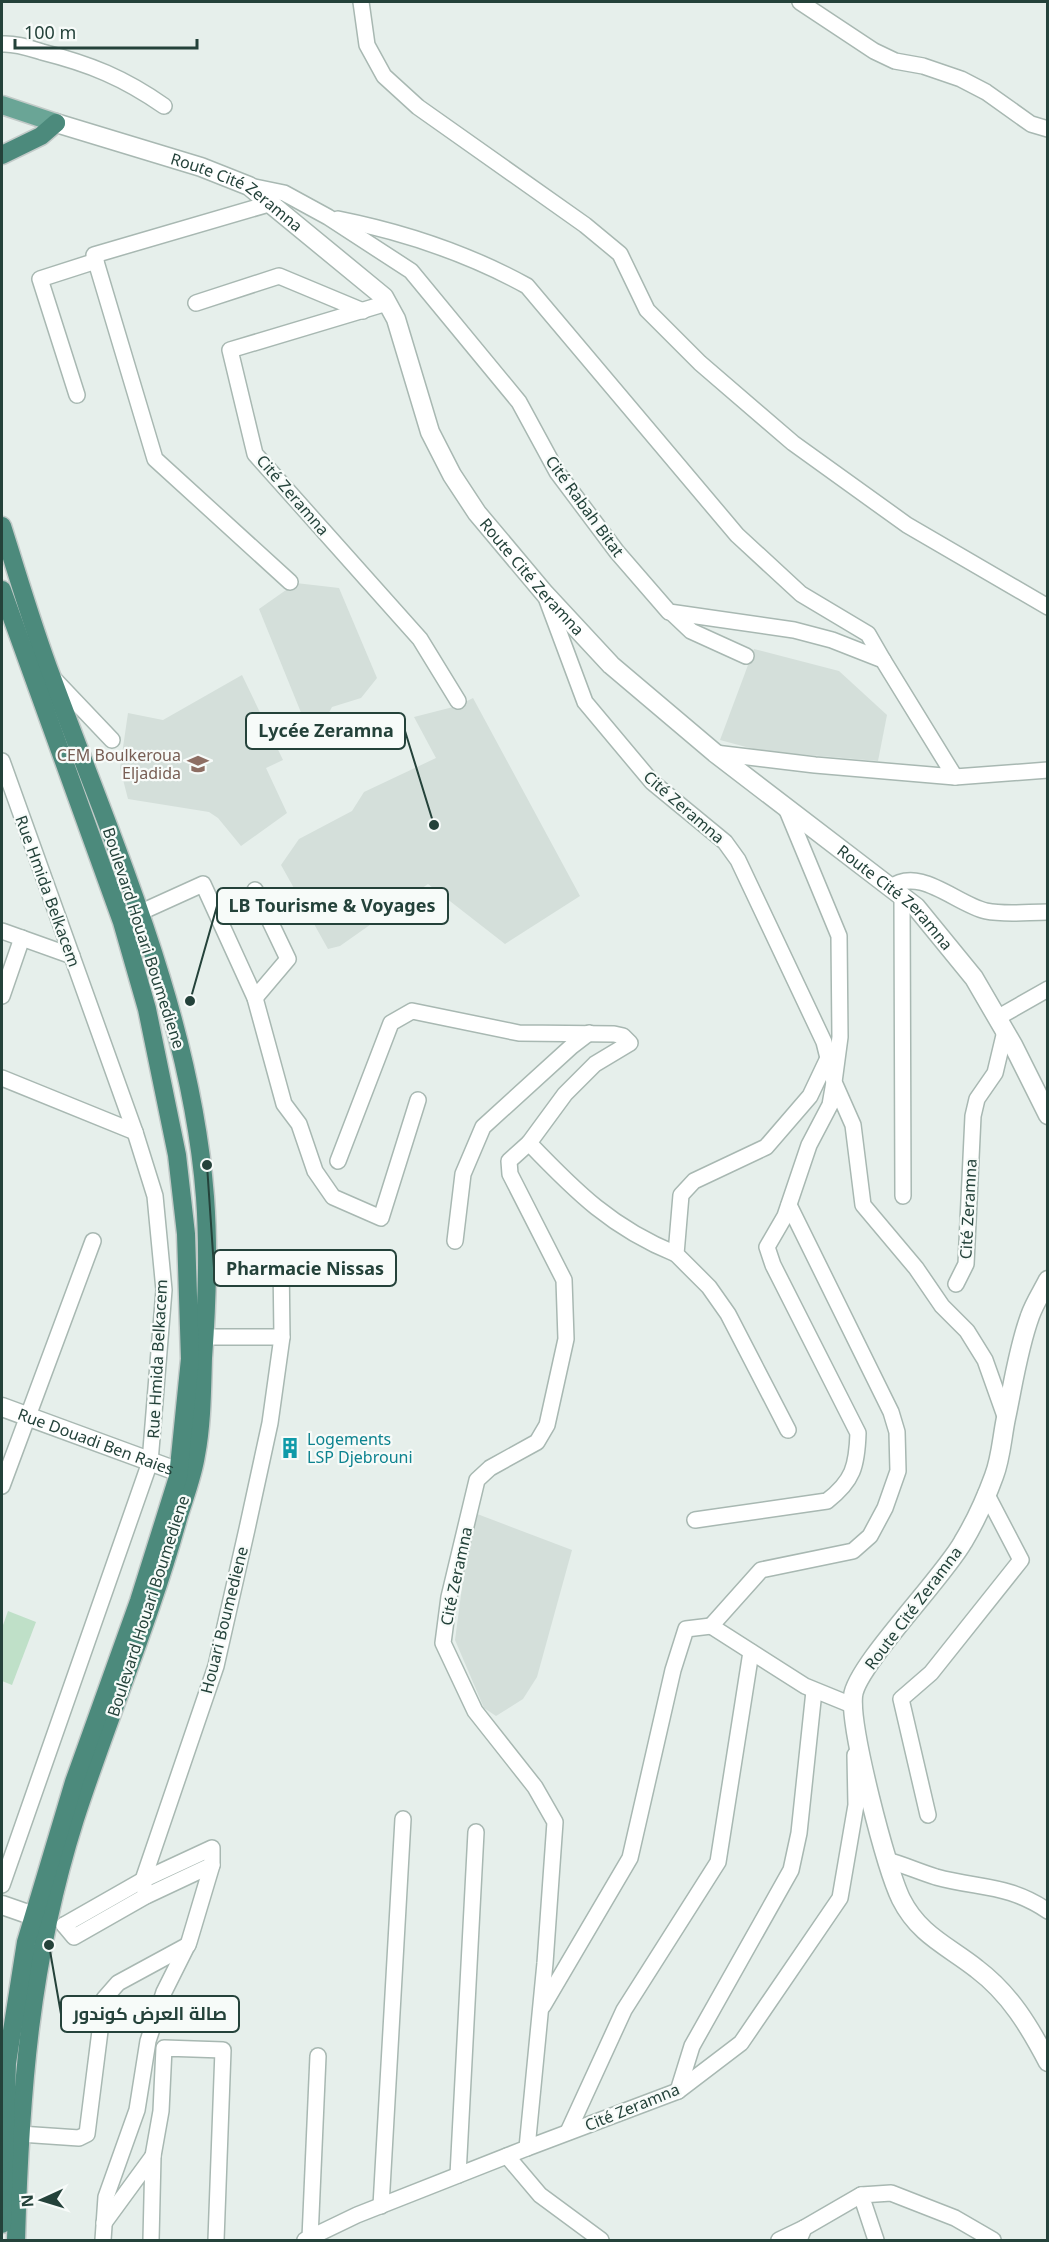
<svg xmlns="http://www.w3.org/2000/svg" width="1049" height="2242" viewBox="0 0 1049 2242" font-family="'Noto Sans',Cairo,sans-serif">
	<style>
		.built { fill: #d4dfda }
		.green { fill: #bfe0c8 }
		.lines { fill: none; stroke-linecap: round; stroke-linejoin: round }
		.minor-casing { stroke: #a8b8b2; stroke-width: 18 }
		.tertiary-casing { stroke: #a8b8b2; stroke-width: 21 }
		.primary-casing { stroke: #c2cac8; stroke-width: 21 }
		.trunk-casing { stroke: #c2cac8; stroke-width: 21 }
		.minor { stroke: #fff; stroke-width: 15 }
		.tertiary { stroke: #fff; stroke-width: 18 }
		.primary { stroke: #6aa596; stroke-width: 18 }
		.trunk { stroke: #4c8a7c; stroke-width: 18 }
		.labels { text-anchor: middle; stroke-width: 4.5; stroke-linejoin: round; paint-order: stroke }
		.street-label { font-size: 16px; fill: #24423a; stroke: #f7fbf9 }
		.education-label { font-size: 16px; fill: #785e54; stroke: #f7fbf9; text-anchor: end }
		.culture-label { font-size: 16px; fill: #0d838f; stroke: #f7fbf9; text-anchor: start }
		.leader { fill: none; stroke: #24423a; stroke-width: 2 }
		.callout-dot { fill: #24423a; stroke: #f7fbf9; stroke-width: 2 }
		.callout { fill: #f7fbf9; stroke: #24423a; stroke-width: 2 }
		.callout-label { font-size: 18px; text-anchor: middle; font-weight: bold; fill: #24423a }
	</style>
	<rect width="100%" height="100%" fill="#e6efeb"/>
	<!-- built -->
	<g class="built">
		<path d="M296 583 339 588 377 678 361 698 332 707 325 720 302 715 259 609Z"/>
		<path d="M754 649 839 671 887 715 878 761 761 751 720 740Z"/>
		<path d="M242 675 283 760 266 768 287 813 241 846 218 818 209 812 128 799 120 768 128 713 163 720Z"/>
		<path d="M473 698 580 896 505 944 428 884 340 946 328 949 281 865 299 839 352 811 364 792 436 758 414 717 457 706Z"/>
		<path d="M472 1512 572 1550 537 1677 523 1699 496 1716 484 1708 455 1640Z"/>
	</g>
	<!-- green -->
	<path class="green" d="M8 1611 36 1622 12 1685 2 1681V1628Z"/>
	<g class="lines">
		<defs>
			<g id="minor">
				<path d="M361 2 367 45 384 76 418 107 585 225 620 254 647 310 700 363 793 443 907 525 1048 607"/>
				<path d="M800 2 874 51 895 61 923 66 961 79 986 92 1031 124 1048 129"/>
				<path d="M2 44C15 43 29 48 42 52 90 64 124 78 164 106"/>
				<path d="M249 186 284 193 328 217 411 271 519 402 557 472 617 552 669 612 794 630 832 640 883 660 955 777 815 765 715 753"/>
				<path d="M272 203 94 255 155 459 290 582"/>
				<path d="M338 219C403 232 469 254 527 286L737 535 801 594 868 634 883 660"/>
				<path d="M196 303 279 276 363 311"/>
				<path d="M387 303 230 350 255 454 420 639 458 701"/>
				<path d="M77 395 40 279 96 261"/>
				<path d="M547 600 585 702 652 782 725 842 738 860 824 1042 834 1082 830 1105 809 1145 785 1216 767 1247 773 1265 858 1433C857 1466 853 1481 827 1501L695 1520"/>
				<path d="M672 613 691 631 746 656"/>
				<path d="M54 679 112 740"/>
				<path d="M2 761 135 1132 155 1196 164 1290 150 1462 2 1885"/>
				<path d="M955 777 1048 770"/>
				<path d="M786 808 839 936 840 1037 834 1082 853 1125 863 1205 916 1268 942 1306 967 1331 985 1360 1006 1419"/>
				<path d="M890 888C919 865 956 904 986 911 1005 915 1028 912 1048 912"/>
				<path d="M255 890 288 959 255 998"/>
				<path d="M902 896 903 1196"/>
				<path d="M139 913 203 884 255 998 284 1104 299 1124 315 1171 333 1197 381 1218 418 1100"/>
				<path d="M2 931 72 956"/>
				<path d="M2 996 22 938"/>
				<path d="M997 1018 1048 989"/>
				<path d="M2 1078 135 1132"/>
				<path d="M529 1143 509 1161 510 1174 564 1280 566 1339 547 1425 537 1442 490 1468 477 1480 449 1597 443 1643 475 1711 535 1787 555 1822 545 1963 527 2148 678 2091 741 2043 840 1898 856 1805 855 1755"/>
				<path d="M338 1161 391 1023 412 1011 519 1033 614 1034 623 1036 630 1043 595 1064 565 1094 529 1143C576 1192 612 1228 676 1254"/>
				<path d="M789 1205 891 1412 897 1432 898 1471 885 1508 870 1536 853 1551 761 1570 711 1626 805 1686 854 1706V1716"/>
				<path d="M455 1241 463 1174 483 1127 572 1046 589 1033"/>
				<path d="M956 1284 966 1264 973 1116 977 1099 995 1073 1005 1031"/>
				<path d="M193 1337H282"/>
				<path d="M788 1430 728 1314 709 1287 676 1254 681 1195 694 1181 766 1147 810 1096 828 1058"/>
				<path d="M2 1486 93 1241"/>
				<path d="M928 1815 901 1699 931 1673 1021 1560 986 1493"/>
				<path d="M887 1860C904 1865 920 1872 936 1877 980 1889 1008 1884 1048 1911"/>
				<path d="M146 1896 143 1880 216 1666 247 1529 270 1423 282 1337 281 1259"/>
				<path d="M64 1925 143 1880 212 1848V1865L189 1942 164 1992 148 2041 137 2110 106 2197 103 2240"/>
				<path d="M64 1925 74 1937 146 1896 212 1865"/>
				<path d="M543 2006 630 1858 673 1670 686 1629 711 1626"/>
				<path d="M678 2091 692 2046 791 1870 799 1833 814 1691"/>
				<path d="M568 2132 624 2010 718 1862 751 1652"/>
				<path d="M20 2134 79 2138 87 2134 104 1999 118 1983 188 1945"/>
				<path d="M153 2156 161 2111 164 2048 223 2050 216 2240"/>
				<path d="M507 2156 540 2195 601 2240"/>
				<path d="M458 2175 476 1832"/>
				<path d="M381 2206 403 1819"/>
				<path d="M104 2223 153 2156 151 2240"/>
				<path d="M310 2238 318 2056"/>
				<path d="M305 2240 357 2215 527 2148"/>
				<path d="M779 2240 804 2228"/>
				<path d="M799 2240 804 2228 861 2195"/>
				<path d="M876 2240 861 2195 891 2193 955 2218 993 2240"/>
			</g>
			<g id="tertiary">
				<path id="s1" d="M56 123 201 167 249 186 384 297 396 319 430 432 452 475 477 513 545 594 611 665 715 753 916 907 974 978 1013 1045 1048 1115"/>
				<path d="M1048 1280C1042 1292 1034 1304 1030 1316 1018 1349 1013 1385 1006 1418 1002 1437 1001 1458 994 1476 986 1498 975 1522 963 1542 943 1578 856 1666 853 1696 850 1730 886 1868 901 1899 919 1935 948 1946 977 1969 1010 1994 1029 2026 1048 2062"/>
				<path id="s2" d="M2 1407 190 1476"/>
				<path d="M2 1905 48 1921"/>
			</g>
			<path id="primary" d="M2 105 56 123"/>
			<g id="trunk">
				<path d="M2 155 41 136 56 123"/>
				<path d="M2 526C18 576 33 628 52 678 114 846 191 1016 205 1197 209 1251 207 1304 203 1358 202 1390 202 1424 196 1455 193 1475 185 1496 179 1515 151 1618 108 1717 75 1819 30 1961 20 2093 16 2240"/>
				<path d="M2 590 122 922 147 1009 177 1155 186 1234 190 1359 178 1477 139 1601 74 1782 26 1942 7 2063 2 2224"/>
			</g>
		</defs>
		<!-- minor casing -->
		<use href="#minor" class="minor-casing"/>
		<!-- tertiary casing -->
		<use href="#tertiary" class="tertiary-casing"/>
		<!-- primary casing -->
		<use href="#primary" class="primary-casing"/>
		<!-- trunk casing -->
		<use href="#trunk" class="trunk-casing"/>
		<!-- minor -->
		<use href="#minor" class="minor"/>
		<!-- tertiary -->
		<use href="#tertiary" class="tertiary"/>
		<!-- primary -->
		<use href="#primary" class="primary"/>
		<!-- trunk -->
		<use href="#trunk" class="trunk"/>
	</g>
	<!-- icons -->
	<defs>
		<symbol id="school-bare" viewBox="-9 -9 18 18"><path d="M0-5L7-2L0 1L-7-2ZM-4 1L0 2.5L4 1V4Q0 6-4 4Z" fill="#8d6e63" stroke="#f7fbf9" stroke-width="2.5" paint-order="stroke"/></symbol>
		<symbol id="building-bare" viewBox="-9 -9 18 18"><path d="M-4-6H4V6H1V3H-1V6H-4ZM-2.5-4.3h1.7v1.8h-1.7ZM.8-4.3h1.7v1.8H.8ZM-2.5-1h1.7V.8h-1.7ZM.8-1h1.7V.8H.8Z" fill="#0f9aa8" stroke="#f7fbf9" stroke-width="2.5" paint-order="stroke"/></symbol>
	</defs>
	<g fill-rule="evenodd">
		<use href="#school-bare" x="183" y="749" width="30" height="30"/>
		<use href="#building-bare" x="275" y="1433" width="30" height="30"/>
	</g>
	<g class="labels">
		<!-- street labels -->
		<g class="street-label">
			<text dy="6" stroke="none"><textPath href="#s1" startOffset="195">Route Cité Zeramna</textPath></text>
			<text transform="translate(293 495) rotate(49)" y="6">Cité Zeramna</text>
			<text transform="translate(585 506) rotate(54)" y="6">Cité Rabah Bitat</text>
			<text dy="6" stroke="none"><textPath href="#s1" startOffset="699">Route Cité Zeramna</textPath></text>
			<text transform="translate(684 807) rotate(41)" y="6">Cité Zeramna</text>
			<text transform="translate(48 891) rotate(70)" y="6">Rue Hmida Belkacem</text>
			<text dy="6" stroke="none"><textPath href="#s1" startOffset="1185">Route Cité Zeramna</textPath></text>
			<text transform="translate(144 938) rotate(72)" y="6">Boulevard Houari Boumediene</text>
			<text transform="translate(968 1209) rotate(-87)" y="6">Cité Zeramna</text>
			<text transform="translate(157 1359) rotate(-87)" y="6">Rue Hmida Belkacem</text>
			<text dy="6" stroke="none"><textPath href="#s2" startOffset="100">Rue Douadi Ben Raies</textPath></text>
			<text transform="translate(456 1576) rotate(-78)" y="6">Cité Zeramna</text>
			<text transform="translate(148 1606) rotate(-72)" y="6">Boulevard Houari Boumediene</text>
			<text transform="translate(913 1608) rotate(-53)" y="6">Route Cité Zeramna</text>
			<text transform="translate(224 1620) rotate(-76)" y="6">Houari Boumediene</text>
			<text transform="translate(632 2107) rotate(-22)" y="6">Cité Zeramna</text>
		</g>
		<!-- education labels -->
		<g class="education-label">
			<text x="181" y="761">CEM Boulkeroua<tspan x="181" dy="18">Eljadida</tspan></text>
		</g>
		<!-- culture labels -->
		<g class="culture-label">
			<text x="307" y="1445">Logements<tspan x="307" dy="18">LSP Djebrouni</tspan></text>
		</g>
	</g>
	<!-- callouts -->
	<path class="leader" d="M434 825L405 731M190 1001L217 906M207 1165L214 1268M49 1945L61 2014"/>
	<g class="callout-dot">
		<circle cx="434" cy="825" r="6"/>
		<circle cx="190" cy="1001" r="6"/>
		<circle cx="207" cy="1165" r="6"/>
		<circle cx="49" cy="1945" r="6"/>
	</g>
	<g class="callout">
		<rect x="246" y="713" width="159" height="36" rx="6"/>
		<rect x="217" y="888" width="231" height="36" rx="6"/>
		<rect x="214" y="1250" width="182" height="36" rx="6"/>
		<rect x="61" y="1996" width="178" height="36" rx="6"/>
	</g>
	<g class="callout-label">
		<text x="326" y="737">Lycée Zeramna</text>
		<text x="332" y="912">LB Tourisme &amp; Voyages</text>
		<text x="305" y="1275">Pharmacie Nissas</text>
		<text x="150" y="2020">صالة العرض كوندور</text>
	</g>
	<!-- border -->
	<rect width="1049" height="2242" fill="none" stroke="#24423a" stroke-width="6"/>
	<!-- north arrow -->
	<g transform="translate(42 2200) rotate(266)" stroke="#f7fbf9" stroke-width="4.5" paint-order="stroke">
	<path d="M0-4.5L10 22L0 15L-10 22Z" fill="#24423a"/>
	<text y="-9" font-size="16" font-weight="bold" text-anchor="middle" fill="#24423a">N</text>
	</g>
	<!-- scale -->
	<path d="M15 39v9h182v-9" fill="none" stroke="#24423a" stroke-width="3"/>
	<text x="24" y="39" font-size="18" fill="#24423a" stroke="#f7fbf9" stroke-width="4.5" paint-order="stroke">100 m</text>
</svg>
